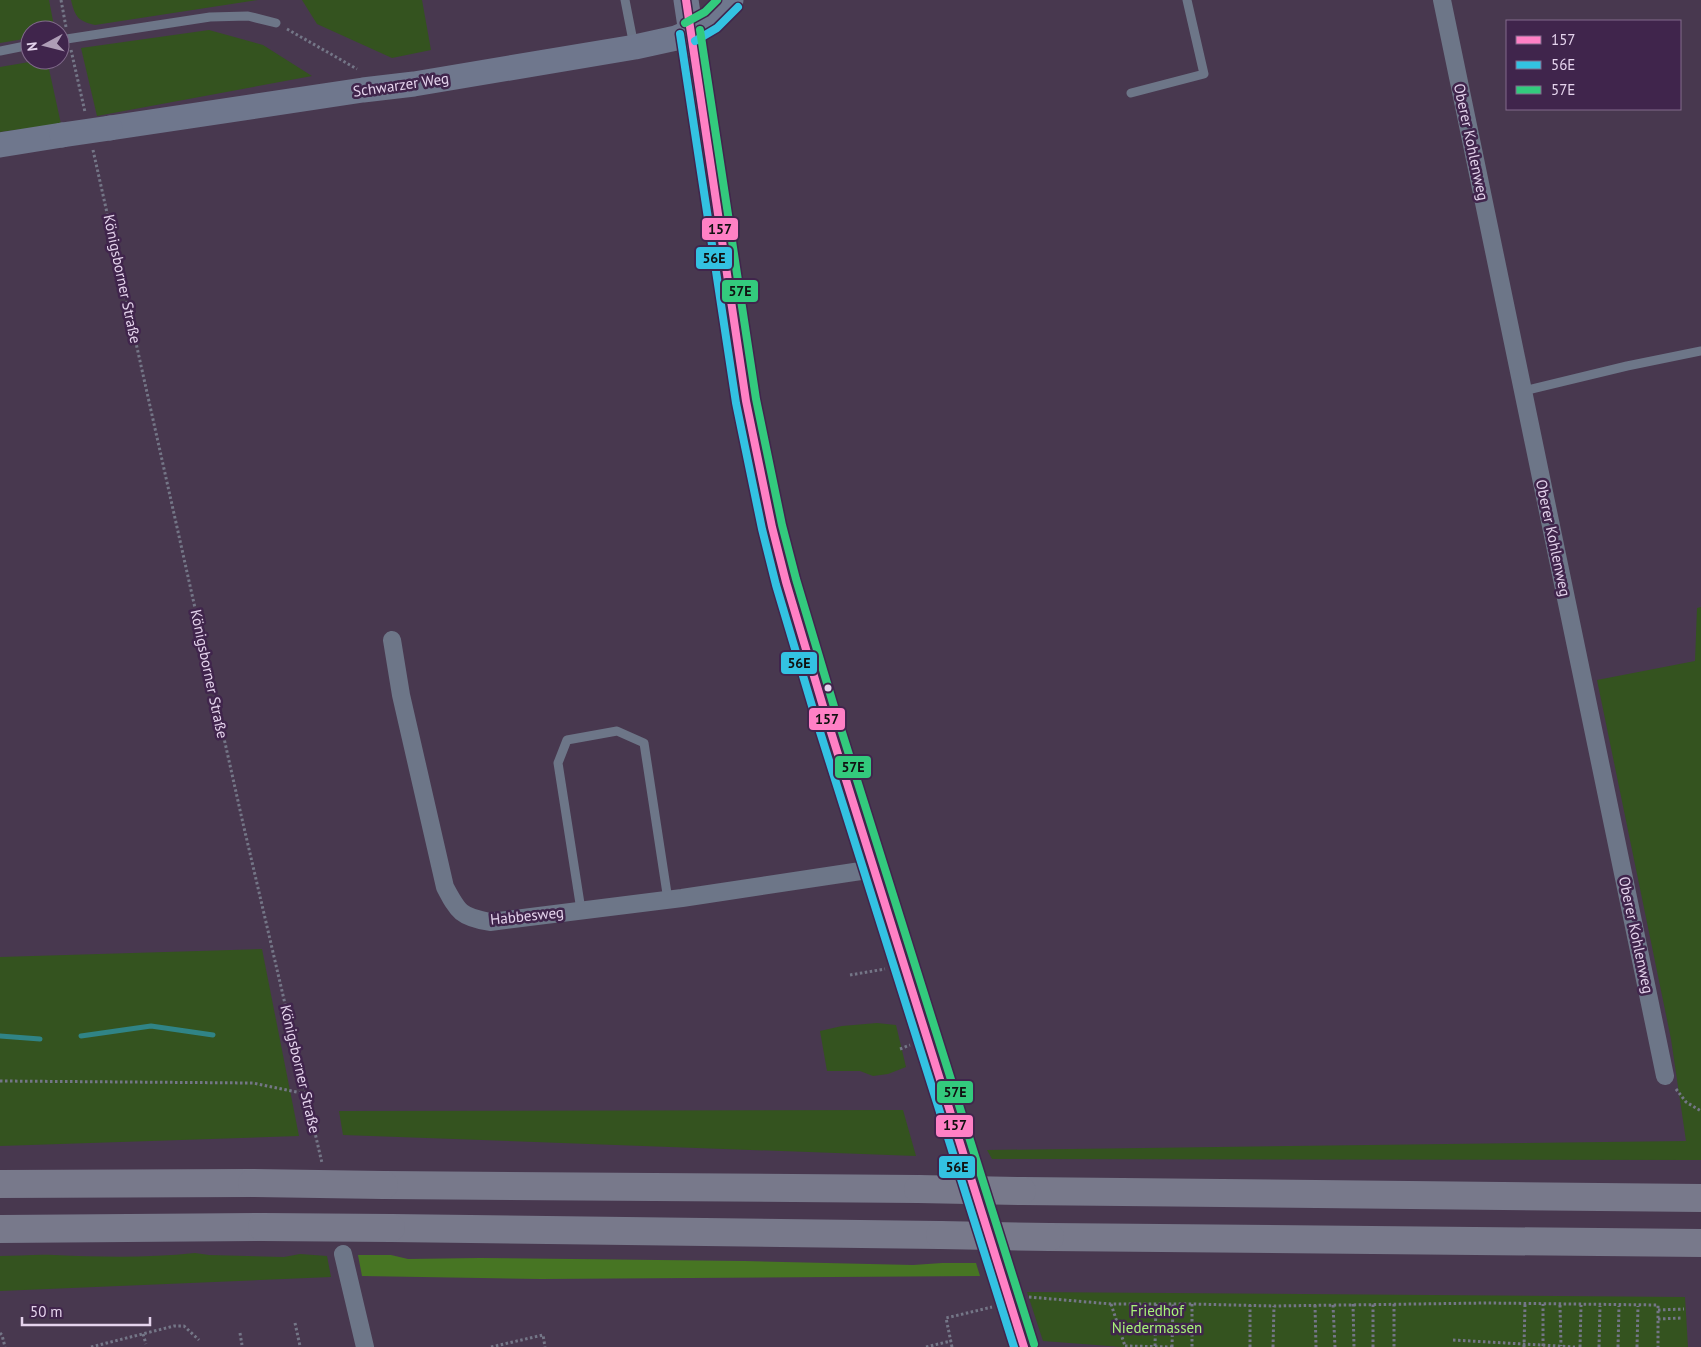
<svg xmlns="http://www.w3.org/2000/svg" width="1701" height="1347" viewBox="0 0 1701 1347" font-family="'PT Sans',sans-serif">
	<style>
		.green { fill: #34531f }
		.forest { fill: #477523 }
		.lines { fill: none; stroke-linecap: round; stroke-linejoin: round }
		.stream { stroke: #308486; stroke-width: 5 }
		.path { stroke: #747687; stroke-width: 3; stroke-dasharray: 2.5 2.5; stroke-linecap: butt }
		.lane { stroke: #6d7688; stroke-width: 9 }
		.street { stroke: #6d7688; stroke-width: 18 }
		.secondary { stroke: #6f778d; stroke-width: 25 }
		.highway { stroke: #78798b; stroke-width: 28 }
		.secondary-bridge { stroke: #6f778d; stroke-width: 25 }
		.highway-bridge { stroke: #78798b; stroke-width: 28 }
		.bus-1-casing { stroke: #40254c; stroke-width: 11 }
		.bus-2-casing { stroke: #40254c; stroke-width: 11 }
		.bus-3-casing { stroke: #40254c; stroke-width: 11 }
		.bus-1 { stroke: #ff80c5; stroke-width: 8 }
		.bus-2 { stroke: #33c2e2; stroke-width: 8 }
		.bus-3 { stroke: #33ca7d; stroke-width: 8 }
		.bus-dot { fill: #e5d4ed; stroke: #40254c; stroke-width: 2 }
		.labels { text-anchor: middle; stroke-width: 5; stroke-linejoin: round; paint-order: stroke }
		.street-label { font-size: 15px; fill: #e5d4ed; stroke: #40254c }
		.park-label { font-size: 15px; fill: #a7f379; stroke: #40254c }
		.line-badge { stroke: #40254c; stroke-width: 2 }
		.pale-badge-label { font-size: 14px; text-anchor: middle; font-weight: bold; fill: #111 }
	</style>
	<rect width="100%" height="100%" fill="#48384f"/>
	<!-- green -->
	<g class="green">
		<path d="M0 0H49L54 26 51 30H30V38L0 43Z"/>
		<path d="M71 0H258L95 25C78 21 75 17 71 0Z"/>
		<path d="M302 0H422L431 50 392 58 317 24Z"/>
		<path d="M209 30 263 45 312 76 97 116 81 48Z"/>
		<path d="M41 60H47L61 124 0 132V67Z"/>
		<path d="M1701 607V1160L992 1159 987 1150 1686 1141 1671 1039 1597 680 1695 661 1697 608Z"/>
		<path d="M262 949 299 1136 0 1146V957Z"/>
		<path d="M877 1023 896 1025 906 1067 888 1074 873 1076 860 1071H827L820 1031 842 1026Z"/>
		<path d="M903 1110 916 1156 343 1135 339 1111Z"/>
		<path d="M195 1253 209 1255 284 1257 300 1254 327 1256 331 1277 0 1291V1256C18 1256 36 1254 54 1255 101 1257 149 1258 195 1253Z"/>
		<path d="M1027 1292 1685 1297 1688 1347H1122L1043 1341Z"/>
	</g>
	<!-- forest -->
	<path class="forest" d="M358 1255H391L408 1259 480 1258 745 1261 913 1265 942 1263H976L980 1276 541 1279 362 1276Z"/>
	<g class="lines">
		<!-- stream -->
		<g class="stream">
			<path d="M0 1036 40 1039"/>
			<path d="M81 1036 151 1026 213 1035"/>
		</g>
		<!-- path -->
		<g class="path">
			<path d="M61 0 66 27"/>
			<path d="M287 29 357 69"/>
			<path d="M71 50 85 112"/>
			<path d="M93 150 242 819 322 1163"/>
			<path d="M850 975 885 969"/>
			<path d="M900 1049 910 1045"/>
			<path d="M0 1081 253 1083 306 1094"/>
			<path d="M1676 1089 1686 1102 1701 1111"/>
			<path d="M1029 1297 1111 1304H1192L1274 1306 1487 1303 1658 1305V1347"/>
			<path d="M1111 1304 1125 1346"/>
			<path d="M1192 1304V1347"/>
			<path d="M1353 1304 1354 1347"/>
			<path d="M1394 1304V1347"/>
			<path d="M1315 1305 1316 1347"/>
			<path d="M1333 1305 1335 1347"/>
			<path d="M1560 1305 1561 1346"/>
			<path d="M1658 1310 1684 1309"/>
			<path d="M1658 1319 1682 1318"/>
			<path d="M295 1323 300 1346"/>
			<path d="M0 1333 2 1335 5 1347"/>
			<path d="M240 1333 242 1345"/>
			<path d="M143 1334 146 1344"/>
			<path d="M1453 1340 1575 1347"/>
			<path d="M1125 1346 1172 1347"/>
			<path d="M1155 1346 1156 1304"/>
			<path d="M1543 1346V1304"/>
			<path d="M91 1347 174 1326H184L199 1340"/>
			<path d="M491 1347 543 1335 545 1347"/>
			<path d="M926 1347 951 1341"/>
			<path d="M952 1347 946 1318 992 1307"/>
			<path d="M1172 1347 1173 1304"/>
			<path d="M1250 1347V1305"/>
			<path d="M1273 1347 1274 1306"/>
			<path d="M1373 1347V1304"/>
			<path d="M1524 1347 1525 1304"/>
			<path d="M1580 1347 1581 1305"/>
			<path d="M1599 1347 1600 1306"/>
			<path d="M1618 1347 1619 1306"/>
			<path d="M1637 1347 1638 1306"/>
		</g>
		<!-- lane -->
		<g class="lane">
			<path d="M625 0 634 46"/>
			<path d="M60 40 210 17 248 16 276 23"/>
			<path d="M0 51 30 45"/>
			<path d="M1131 93 1204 74 1187 0"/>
			<path d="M1523 391 1627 366 1701 351"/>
			<path d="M581 910 558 763 567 740 617 731 644 743 668 900"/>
		</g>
		<!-- street -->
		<g class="street">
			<path d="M1442 0 1665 1076"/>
			<path d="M392 640 401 695 445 887C458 912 461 917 490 922L682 898 874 869"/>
			<path d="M343 1254 365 1347"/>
		</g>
		<!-- secondary -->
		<g class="secondary">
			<path d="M686 0 746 401 772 527 786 582 825 713 1024 1347"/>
			<path d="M110 128 363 90 414 84 635 47 676 38 690 32 711 20 731 0"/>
			<path d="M0 145 62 135"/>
		</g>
		<!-- highway -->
		<g class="highway">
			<path d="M0 1184 252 1183"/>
			<path d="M384 1185 918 1189"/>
			<path d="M1022 1191 1701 1198"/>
			<path d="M391 1228 940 1235"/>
			<path d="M0 1229 262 1227"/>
			<path d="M1050 1237 1701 1243"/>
		</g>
		<!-- secondary-bridge -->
		<path class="secondary-bridge" d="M62 135 110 128"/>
		<!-- highway-bridge -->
		<g class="highway-bridge">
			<path d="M252 1183 384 1185"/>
			<path d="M918 1189 1022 1191"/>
			<path d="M262 1227 391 1228"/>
			<path d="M940 1235 1050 1237"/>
		</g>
		<defs>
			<path id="bus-1" d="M686 0 746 401 772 527 786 582 825 713 1024 1347"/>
			<g id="bus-2">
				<path d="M680 34 736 403 762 529 776 585 815 716 1014 1347"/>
				<path d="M695 41 717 28 738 7"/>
			</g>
			<g id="bus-3">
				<path d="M685 23 705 12 717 0"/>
				<path d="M700 30 756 399 782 525 796 579 835 710 1034 1344"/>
			</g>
		</defs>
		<!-- bus-1 casing -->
		<use href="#bus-1" class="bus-1-casing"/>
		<!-- bus-2 casing -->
		<use href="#bus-2" class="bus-2-casing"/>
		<!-- bus-3 casing -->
		<use href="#bus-3" class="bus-3-casing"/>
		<!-- bus-1 -->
		<use href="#bus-1" class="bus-1"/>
		<!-- bus-2 -->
		<use href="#bus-2" class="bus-2"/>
		<!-- bus-3 -->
		<use href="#bus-3" class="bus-3"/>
	</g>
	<!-- markers -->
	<circle class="bus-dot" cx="828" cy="688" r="4.5"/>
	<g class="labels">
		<!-- street labels -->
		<g class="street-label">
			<text transform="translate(401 85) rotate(-8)" y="5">Schwarzer Weg</text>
			<text transform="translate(1471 142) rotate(78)" y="5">Oberer Kohlenweg</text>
			<text transform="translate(122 279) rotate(78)" y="5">Königsborner Straße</text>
			<text transform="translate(1553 538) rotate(78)" y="5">Oberer Kohlenweg</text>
			<text transform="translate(209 674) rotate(78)" y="5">Königsborner Straße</text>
			<text transform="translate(527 916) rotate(-6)" y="5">Habbesweg</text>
			<text transform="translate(1636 935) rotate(78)" y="5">Oberer Kohlenweg</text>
			<text transform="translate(300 1069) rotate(77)" y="5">Königsborner Straße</text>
		</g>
		<!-- park labels -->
		<g class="park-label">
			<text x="1157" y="1316">Friedhof<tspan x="1157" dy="17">Niedermassen</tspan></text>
		</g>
	</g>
	<g class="line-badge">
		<rect x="701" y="217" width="38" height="24" rx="5" fill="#ff80c5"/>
		<rect x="695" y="246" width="38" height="24" rx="5" fill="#33c2e2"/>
		<rect x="721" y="279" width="38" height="24" rx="5" fill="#33ca7d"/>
		<rect x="780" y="651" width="38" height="24" rx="5" fill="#33c2e2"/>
		<rect x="808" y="707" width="38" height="24" rx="5" fill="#ff80c5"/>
		<rect x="834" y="755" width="38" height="24" rx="5" fill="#33ca7d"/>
		<rect x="936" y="1080" width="38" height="24" rx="5" fill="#33ca7d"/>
		<rect x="935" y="1114" width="39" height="24" rx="5" fill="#ff80c5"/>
		<rect x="938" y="1155" width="38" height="24" rx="5" fill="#33c2e2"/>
	</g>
	<g class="pale-badge-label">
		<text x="720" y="234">157</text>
		<text x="714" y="263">56E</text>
		<text x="740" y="296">57E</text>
		<text x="799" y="668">56E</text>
		<text x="827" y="724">157</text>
		<text x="853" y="772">57E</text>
		<text x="955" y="1097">57E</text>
		<text x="955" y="1130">157</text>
		<text x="957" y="1172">56E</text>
	</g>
	<!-- legend -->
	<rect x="1506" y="20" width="175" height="90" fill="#40254c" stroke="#826b8c"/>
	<rect x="1516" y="36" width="25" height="8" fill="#ff80c5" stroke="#826b8c"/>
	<text x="1551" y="45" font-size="15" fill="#e5d4ed">157</text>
	<rect x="1516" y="61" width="25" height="8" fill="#33c2e2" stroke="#826b8c"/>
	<text x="1551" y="70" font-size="15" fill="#e5d4ed">56E</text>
	<rect x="1516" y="86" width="25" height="8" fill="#33ca7d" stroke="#826b8c"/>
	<text x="1551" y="95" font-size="15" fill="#e5d4ed">57E</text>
	<!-- north arrow -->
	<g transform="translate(45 45) rotate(263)"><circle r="24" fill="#40254c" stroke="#826b8c"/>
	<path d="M0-4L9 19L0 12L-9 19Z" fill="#ae9db6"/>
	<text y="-8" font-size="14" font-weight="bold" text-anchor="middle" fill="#e5d4ed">N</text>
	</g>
	<!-- scale -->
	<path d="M22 1317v8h128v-8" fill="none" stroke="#e5d4ed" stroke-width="2.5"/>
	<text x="30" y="1317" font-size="15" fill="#e5d4ed" stroke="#40254c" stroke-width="4" paint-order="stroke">50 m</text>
</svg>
